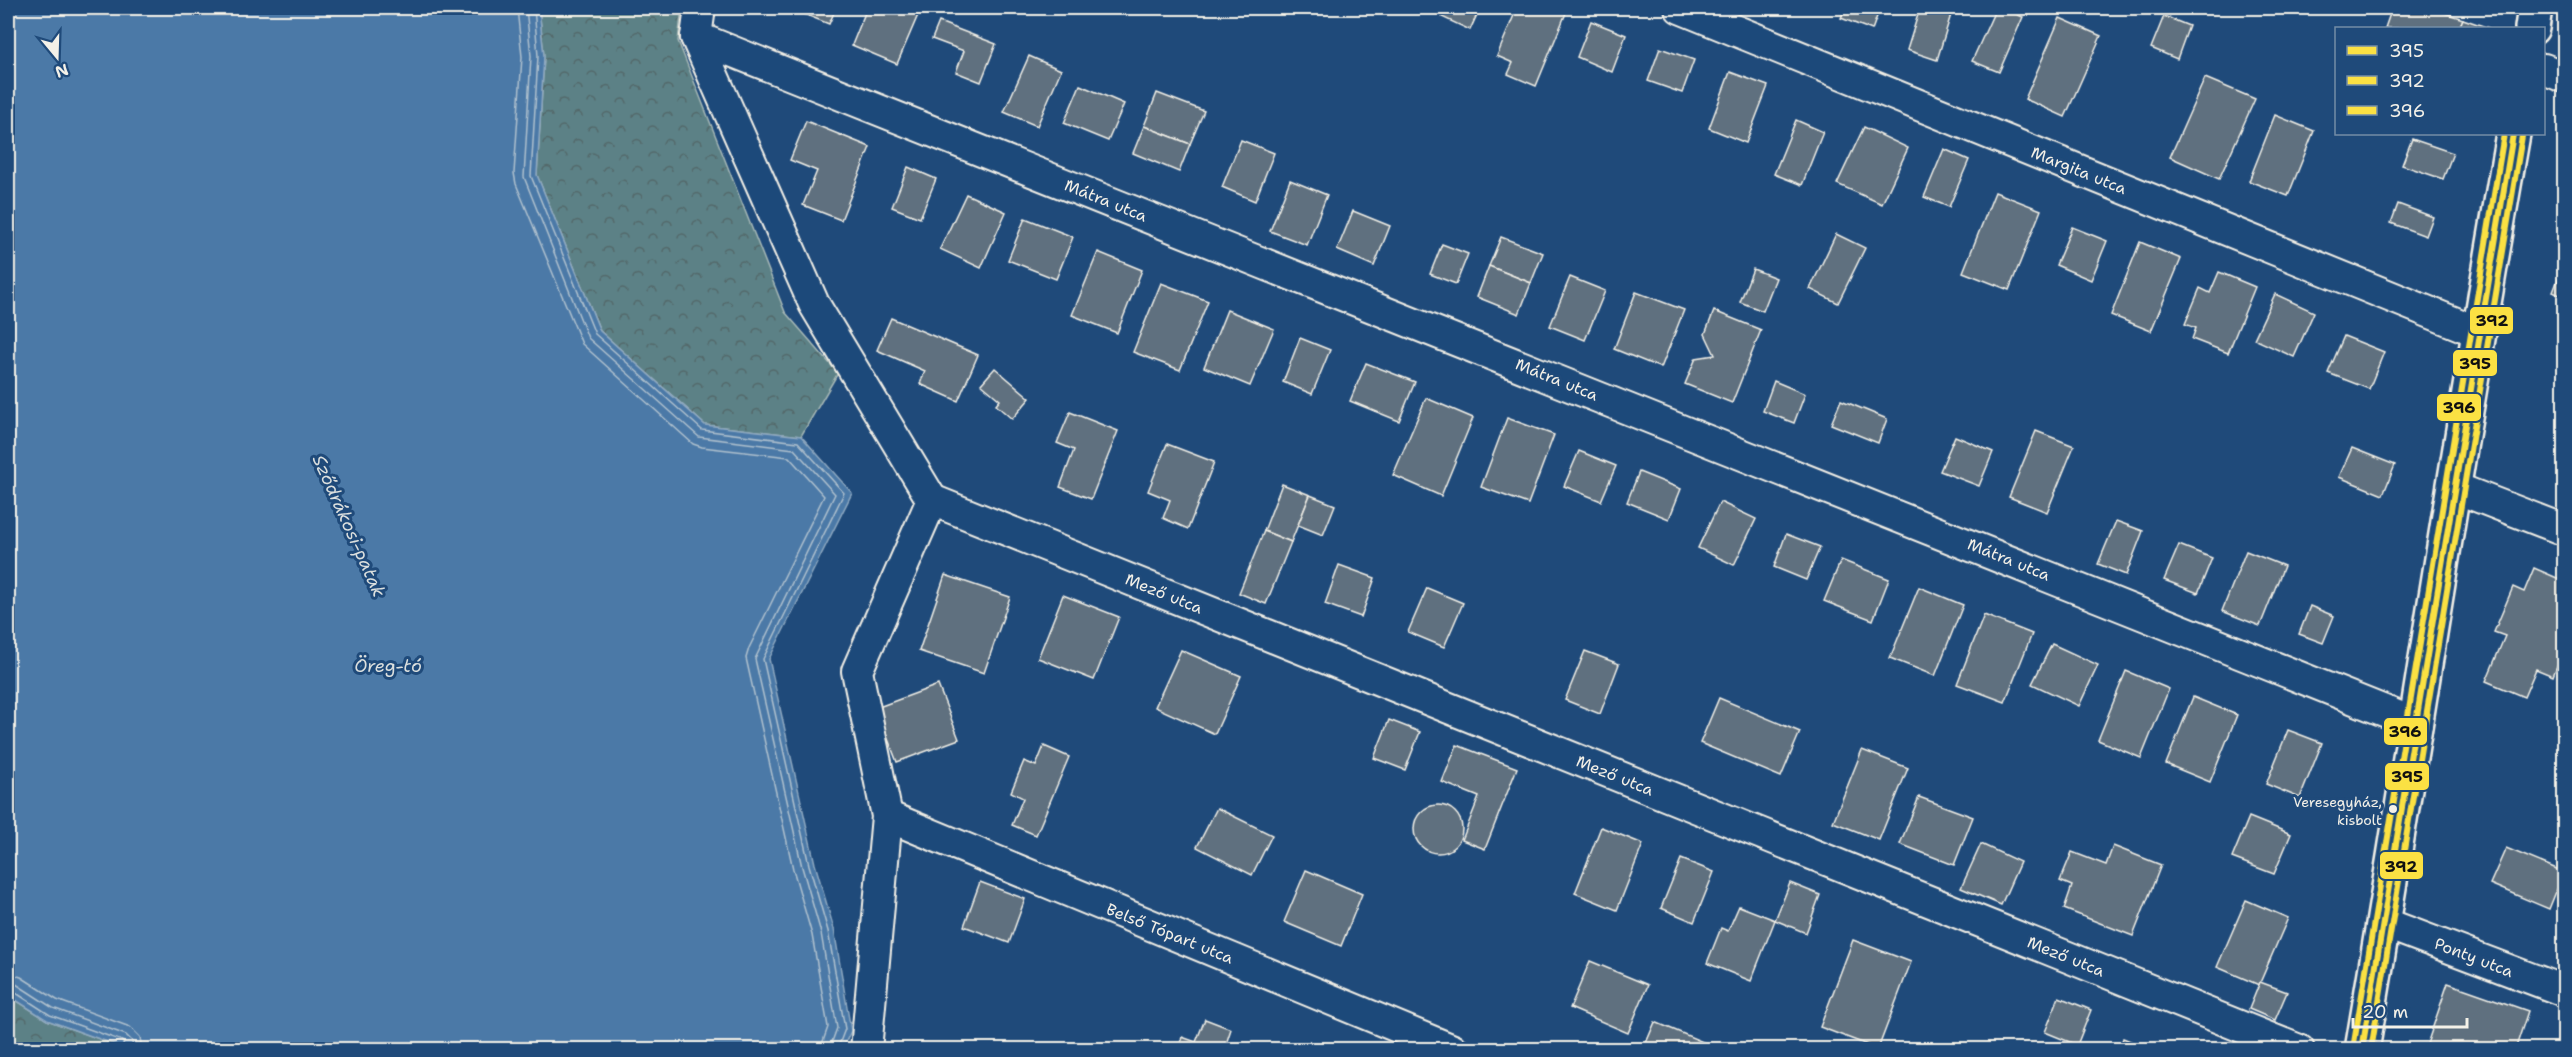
<svg xmlns="http://www.w3.org/2000/svg" width="2572" height="1057" viewBox="0 0 2572 1057" font-family="'Shantell Sans',sans-serif">
	<style>
		.forest { fill: url(#forest-crowns); stroke: #a8b9b7; stroke-width: 1.5 }
		.water { fill: #4b79a7; stroke: #8fa9c1; stroke-width: 1.5 }
		.lines { fill: none; stroke-linecap: round; stroke-linejoin: round }
		.shore { stroke: #b0c1ce; stroke-width: 1.5 }
		.building { fill: #5e707f; stroke: #f4f1e8; stroke-width: 1.5 }
		.minor-casing { stroke: #f4f1e8; stroke-width: 34 }
		.tertiary-casing { stroke: #f4f1e8; stroke-width: 38 }
		.minor { stroke: #1f4a7a; stroke-width: 30 }
		.tertiary { stroke: #1f4a7a; stroke-width: 33 }
		.bus-1-casing { stroke: #1f4a7a; stroke-width: 10 }
		.bus-2-casing { stroke: #1f4a7a; stroke-width: 10 }
		.bus-3-casing { stroke: #1f4a7a; stroke-width: 10 }
		.bus-1 { stroke: #fbe143; stroke-width: 6 }
		.bus-2 { stroke: #fbe143; stroke-width: 6 }
		.bus-3 { stroke: #fbe143; stroke-width: 6 }
		.bus-dot { fill: #f4f1e8; stroke: #1f4a7a; stroke-width: 2 }
		.labels { text-anchor: middle; stroke-width: 6; stroke-linejoin: round; paint-order: stroke }
		.bus-label { font-size: 14px; fill: #f4f1e8; stroke: #1f4a7a; text-anchor: end }
		.street-label { font-size: 16px; fill: #f4f1e8; stroke: #1f4a7a }
		.water-label { font-size: 18px; font-style: italic; fill: #dbdfde; stroke: #1f4a7a }
		.line-badge { stroke: #1f4a7a; stroke-width: 2 }
		.pale-badge-label { font-size: 16px; text-anchor: middle; font-weight: bold; fill: #111 }
	</style>
	<defs>
		<pattern id="forest-crowns" width="20" height="18" patternUnits="userSpaceOnUse" patternTransform="scale(1.5)"><rect width="20" height="18" fill="#5b8186"/><path d="M2 6a3 3 0 1 1 6 0M12 15a3 3 0 1 1 6 0" fill="none" stroke="#536769"/></pattern>
	</defs>
	<rect width="100%" height="100%" fill="#1f4a7a"/>
	<filter id="ink" filterUnits="userSpaceOnUse"><feTurbulence type="fractalNoise" baseFrequency=".0167" numOctaves="2"/><feDisplacementMap in="SourceGraphic" scale="12" xChannelSelector="R" yChannelSelector="G"/><feConvolveMatrix kernelMatrix="1 2 1 2 8 2 1 2 1" color-interpolation-filters="sRGB"/></filter>
	<g filter="url(#ink)">
		<!-- forest -->
		<g class="forest">
			<path d="M539 8H682L678 41 785 312 838 373 801 436 705 425 600 331 537 175 544 56Z"/>
			<path d="M8 995 47 1020 127 1049H8Z"/>
		</g>
		<!-- water -->
		<path class="water" d="M8 8H539L544 56 537 175 600 331 705 425 801 436 852 493 769 659 815 864 834 929 851 1031 842 1049H127L47 1020 8 995Z"/>
		<g class="lines">
			<!-- shore -->
			<g class="shore">
				<path d="M517 8 522 57 514 173 516 184 582 344 693 444 702 447 789 457 824 496 749 648 746 658 793 869 812 935 828 1027 820 1050"/>
				<path d="M526 8 531 56 524 177 588 338 699 437 794 449 835 494 755 659 802 867 821 933 837 1028 829 1050"/>
				<path d="M534 8 538 56 531 176 595 334 702 430 798 442 844 493 763 659 809 865 828 931 845 1029 837 1050"/>
				<path d="M8 973 21 977 57 1000 130 1027 140 1037 142 1050"/>
				<path d="M8 983 16 984 53 1008 126 1035 132 1041 133 1050"/>
				<path d="M8 990 13 991 50 1015 122 1041 126 1050"/>
			</g>
		</g>
		<!-- building -->
		<g class="building">
			<path d="M789 8H836L829 24Z"/>
			<path d="M867 8H921L897 64 852 45Z"/>
			<path d="M1446 8H1480L1470 30 1442 17Z"/>
			<path d="M1517 8H1568L1536 86 1508 74 1513 63 1497 56Z"/>
			<path d="M1845 8H1880L1872 30 1841 18Z"/>
			<path d="M1920 8H1953L1937 60 1907 50Z"/>
			<path d="M1996 8H2002L2023 17 1999 72 1972 61Z"/>
			<path d="M2392 8H2430L2463 19 2459 28H2385Z"/>
			<path d="M2164 16 2189 26 2177 59 2151 48Z"/>
			<path d="M2060 18 2101 36 2065 117 2025 99Z"/>
			<path d="M2463 19 2489 28H2459Z"/>
			<path d="M1591 21 1626 35 1612 72 1577 57Z"/>
			<path d="M939 22 996 44 981 82 956 72 964 51 932 39Z"/>
			<path d="M1660 48 1694 60 1682 93 1648 81Z"/>
			<path d="M1029 56 1061 70 1037 126 1004 112Z"/>
			<path d="M1730 72 1768 86 1746 143 1709 128Z"/>
			<path d="M2205 78 2255 99 2219 179 2170 157Z"/>
			<path d="M1080 85 1124 104 1108 141 1064 123Z"/>
			<path d="M1157 93 1204 111 1190 144 1144 126Z"/>
			<path d="M2275 115 2314 131 2288 196 2249 181Z"/>
			<path d="M1796 120 1823 132 1802 185 1774 174Z"/>
			<path d="M806 121 870 147 841 220 803 205 817 171 790 160Z"/>
			<path d="M1144 126 1190 144 1179 172 1133 153Z"/>
			<path d="M1864 127 1908 148 1882 204 1837 184Z"/>
			<path d="M2412 139 2453 153 2443 179 2402 165Z"/>
			<path d="M1241 140 1274 153 1255 201 1222 187Z"/>
			<path d="M1944 149 1969 160 1949 207 1924 197Z"/>
			<path d="M908 167 936 179 920 218 892 207Z"/>
			<path d="M1290 180 1327 195 1307 245 1270 231Z"/>
			<path d="M1995 192 2041 210 2009 290 1963 272Z"/>
			<path d="M966 194 1006 212 981 268 940 249Z"/>
			<path d="M2398 204 2433 217 2426 236 2391 223Z"/>
			<path d="M1353 211 1390 226 1374 266 1337 250Z"/>
			<path d="M1025 218 1073 237 1056 279 1008 260Z"/>
			<path d="M2072 227 2107 241 2091 280 2056 265Z"/>
			<path d="M1836 234 1865 248 1838 303 1810 289Z"/>
			<path d="M1501 237 1543 253 1531 283 1489 266Z"/>
			<path d="M2140 242 2181 259 2151 331 2111 315Z"/>
			<path d="M1442 244 1468 254 1456 284 1430 274Z"/>
			<path d="M1098 252 1142 270 1117 333 1072 315Z"/>
			<path d="M2564 264V297L2553 292Z"/>
			<path d="M1489 266 1531 283 1519 314 1477 297Z"/>
			<path d="M1753 269 1776 278 1763 311 1740 302Z"/>
			<path d="M2219 272 2255 287 2228 353 2192 339 2196 328 2185 324 2200 288 2210 293Z"/>
			<path d="M1570 277 1605 291 1585 340 1550 326Z"/>
			<path d="M1161 283 1208 301 1180 370 1133 352Z"/>
			<path d="M1636 292 1684 310 1661 368 1614 349Z"/>
			<path d="M2275 294 2314 312 2294 357 2254 339Z"/>
			<path d="M1227 310 1274 329 1250 386 1204 367Z"/>
			<path d="M1714 311 1761 330 1732 403 1685 384 1696 358 1715 355 1705 334Z"/>
			<path d="M891 318 978 355 958 401 920 384 925 371 877 350Z"/>
			<path d="M2344 336 2384 352 2369 389 2328 373Z"/>
			<path d="M1300 338 1330 350 1312 394 1283 382Z"/>
			<path d="M1366 363 1415 382 1399 421 1350 401Z"/>
			<path d="M995 368 1030 398 1012 419 996 405 1000 400 981 384Z"/>
			<path d="M1774 381 1805 394 1794 423 1763 411Z"/>
			<path d="M1426 398 1473 418 1441 496 1393 475Z"/>
			<path d="M1841 400 1887 419 1878 443 1831 424Z"/>
			<path d="M1070 412 1118 431 1091 499 1060 487 1074 450 1057 443Z"/>
			<path d="M1507 418 1554 435 1528 504 1481 487Z"/>
			<path d="M2036 431 2074 446 2047 512 2009 497Z"/>
			<path d="M1955 436 1993 452 1979 486 1940 471Z"/>
			<path d="M1167 444 1214 462 1188 529 1163 518 1170 500 1148 491Z"/>
			<path d="M2352 448 2395 465 2383 495 2339 477Z"/>
			<path d="M1579 451 1616 466 1601 501 1564 486Z"/>
			<path d="M1639 472 1681 489 1669 519 1627 502Z"/>
			<path d="M1282 484 1310 495 1291 542 1264 531Z"/>
			<path d="M1310 495 1335 505 1323 535 1298 525Z"/>
			<path d="M1720 502 1756 519 1734 565 1698 548Z"/>
			<path d="M2116 521 2143 531 2126 575 2098 564Z"/>
			<path d="M1264 531 1291 542 1266 604 1239 593Z"/>
			<path d="M1786 534 1820 547 1806 580 1774 567Z"/>
			<path d="M2179 545 2212 558 2198 593 2164 580Z"/>
			<path d="M2246 551 2284 566 2260 626 2222 611Z"/>
			<path d="M1841 560 1889 579 1873 620 1824 601Z"/>
			<path d="M1339 565 1375 578 1361 617 1325 604Z"/>
			<path d="M2534 568 2564 581V600L2558 615 2564 618V648L2553 676 2536 669 2524 697 2486 681 2505 636 2494 632 2513 587 2524 592Z"/>
			<path d="M945 575 1010 597 984 673 919 651Z"/>
			<path d="M1919 587 1963 605 1935 676 1890 658Z"/>
			<path d="M1427 588 1463 603 1444 647 1408 632Z"/>
			<path d="M1063 595 1119 617 1094 680 1038 658Z"/>
			<path d="M2310 606 2334 616 2323 643 2299 634Z"/>
			<path d="M1984 615 2032 634 2005 702 1957 684Z"/>
			<path d="M2052 644 2098 665 2079 706 2032 684Z"/>
			<path d="M1181 650 1241 676 1215 734 1155 707Z"/>
			<path d="M1585 651 1619 664 1600 714 1565 700Z"/>
			<path d="M2126 671 2169 689 2141 758 2098 740Z"/>
			<path d="M938 685 959 739 897 762 876 708Z"/>
			<path d="M2193 697 2237 715 2210 782 2166 764Z"/>
			<path d="M1719 698 1800 732 1781 777 1700 743Z"/>
			<path d="M1389 720 1420 732 1405 770 1374 758Z"/>
			<path d="M2288 730 2322 743 2300 798 2266 784Z"/>
			<path d="M1457 745 1517 768 1485 849 1462 840 1479 797 1442 782Z"/>
			<path d="M1044 746 1069 757 1036 835 1012 825 1023 798 1011 792 1024 761 1036 766Z"/>
			<path d="M1862 750 1908 768 1879 840 1833 822Z"/>
			<path d="M1919 797 1973 817 1954 865 1900 844Z"/>
			<circle cx="1438" cy="829" r="24"/>
			<path d="M1217 808 1272 835 1252 875 1197 847Z"/>
			<path d="M2249 817 2291 834 2274 874 2232 858Z"/>
			<path d="M1601 827 1643 844 1617 910 1575 893Z"/>
			<path d="M1981 844 2020 862 2001 905 1961 888Z"/>
			<path d="M2113 846 2161 865 2133 936 2064 909 2072 886 2060 881 2072 852 2106 865Z"/>
			<path d="M2506 848 2564 872 2549 909 2490 884Z"/>
			<path d="M1681 859 1714 872 1694 922 1661 908Z"/>
			<path d="M1306 870 1362 894 1341 946 1284 922Z"/>
			<path d="M980 882 1025 899 1009 943 964 926Z"/>
			<path d="M1790 883 1820 895 1806 933 1775 920Z"/>
			<path d="M2246 900 2288 918 2259 985 2217 967Z"/>
			<path d="M1739 906 1775 920 1751 981 1707 963 1721 928 1728 931Z"/>
			<path d="M1853 940 1911 962 1878 1049 1820 1027Z"/>
			<path d="M1590 961 1648 985 1628 1033 1570 1008Z"/>
			<path d="M2260 982 2287 992 2275 1020 2249 1009Z"/>
			<path d="M2448 983 2528 1011 2515 1050H2425Z"/>
			<path d="M2059 997 2091 1010 2077 1045 2045 1032Z"/>
			<path d="M1205 1019 1231 1029 1224 1050H1178L1182 1037 1196 1042Z"/>
			<path d="M1655 1022 1715 1047 1713 1050H1643Z"/>
			<path d="M2123 1038 2152 1050H2119Z"/>
		</g>
		<g class="lines">
			<defs>
				<g id="minor">
					<path d="M700 8 696 37 814 304 932 500 857 671 887 816 866 1050"/>
					<path d="M1680 8 2478 332"/>
					<path d="M696 37 2417 724"/>
					<path d="M2544 69 2564 77"/>
					<path d="M2453 487 2564 530"/>
					<path d="M932 500 2299 1050"/>
					<path d="M887 816 1453 1050"/>
					<path d="M2384 923 2564 991"/>
				</g>
				<g id="tertiary">
					<path d="M2532 28 2535 8"/>
					<path d="M2362 1050C2414 744 2459 438 2513 134"/>
				</g>
			</defs>
			<!-- minor casing -->
			<use href="#minor" class="minor-casing"/>
			<!-- tertiary casing -->
			<use href="#tertiary" class="tertiary-casing"/>
			<!-- minor -->
			<use href="#minor" class="minor"/>
			<!-- tertiary -->
			<use href="#tertiary" class="tertiary"/>
			<defs>
				<path id="bus-1" d="M2362 1050 2513 134"/>
				<path id="bus-2" d="M2371 1050 2522 136"/>
				<path id="bus-3" d="M2353 1049 2504 134"/>
			</defs>
			<!-- bus-1 casing -->
			<use href="#bus-1" class="bus-1-casing"/>
			<!-- bus-2 casing -->
			<use href="#bus-2" class="bus-2-casing"/>
			<!-- bus-3 casing -->
			<use href="#bus-3" class="bus-3-casing"/>
			<!-- bus-1 -->
			<use href="#bus-1" class="bus-1"/>
			<!-- bus-2 -->
			<use href="#bus-2" class="bus-2"/>
			<!-- bus-3 -->
			<use href="#bus-3" class="bus-3"/>
		</g>
	</g>
	<!-- markers -->
	<circle class="bus-dot" cx="2393" cy="809" r="5"/>
	<g class="labels">
		<!-- bus labels -->
		<g class="bus-label">
			<text x="2382" y="807">Veresegyház,<tspan x="2382" dy="18">kisbolt</tspan></text>
		</g>
		<!-- street labels -->
		<g class="street-label">
			<text transform="translate(2079 170) rotate(22)" y="6">Margita utca</text>
			<text transform="translate(1106 200) rotate(22)" y="6">Mátra utca</text>
			<text transform="translate(1557 379) rotate(22)" y="6">Mátra utca</text>
			<text transform="translate(2009 559) rotate(22)" y="6">Mátra utca</text>
			<text transform="translate(1164 593) rotate(22)" y="6">Mező utca</text>
			<text transform="translate(1615 775) rotate(22)" y="6">Mező utca</text>
			<text transform="translate(1170 933) rotate(22)" y="6">Belső Tópart utca</text>
			<text transform="translate(2066 956) rotate(22)" y="6">Mező utca</text>
			<text transform="translate(2474 957) rotate(21)" y="6">Ponty utca</text>
		</g>
		<!-- water labels -->
		<g class="water-label">
			<text transform="translate(349 526) rotate(66)" y="6">Sződrákosi-patak</text>
			<text x="388" y="672">Öreg-tó</text>
		</g>
	</g>
	<g class="line-badge">
		<rect x="2469" y="306" width="45" height="29" rx="6" fill="#fbe143"/>
		<rect x="2452" y="349" width="46" height="28" rx="6" fill="#fbe143"/>
		<rect x="2436" y="393" width="46" height="29" rx="6" fill="#fbe143"/>
		<rect x="2383" y="717" width="45" height="29" rx="6" fill="#fbe143"/>
		<rect x="2384" y="762" width="46" height="29" rx="6" fill="#fbe143"/>
		<rect x="2379" y="851" width="45" height="29" rx="6" fill="#fbe143"/>
	</g>
	<g class="pale-badge-label">
		<text x="2492" y="326">392</text>
		<text x="2475" y="369">395</text>
		<text x="2459" y="413">396</text>
		<text x="2405" y="737">396</text>
		<text x="2407" y="782">395</text>
		<text x="2401" y="872">392</text>
	</g>
	<!-- margin -->
	<rect width="2572" height="1057" fill="none" stroke="#1f4a7a" stroke-width="30"/>
	<rect x="15" y="15" width="2542" height="1027" fill="none" stroke="#f4f1e8" stroke-width="2" filter="url(#ink)"/>
	<!-- legend -->
	<rect x="2335" y="27" width="210" height="108" fill="#1f4a7a" stroke="#748da6" stroke-width="1.5"/>
	<rect x="2347" y="46" width="30" height="9" fill="#fbe143" stroke="#748da6" stroke-width="1.5"/>
	<text x="2389" y="57" font-size="18" fill="#f4f1e8">395</text>
	<rect x="2347" y="76" width="30" height="9" fill="#fbe143" stroke="#748da6" stroke-width="1.5"/>
	<text x="2389" y="87" font-size="18" fill="#f4f1e8">392</text>
	<rect x="2347" y="106" width="30" height="9" fill="#fbe143" stroke="#748da6" stroke-width="1.5"/>
	<text x="2389" y="117" font-size="18" fill="#f4f1e8">396</text>
	<!-- north arrow -->
	<g transform="translate(57 57) rotate(161)" stroke="#1f4a7a" stroke-width="4.5" paint-order="stroke">
	<path d="M0-4.5L10 22L0 15L-10 22Z" fill="#f4f1e8"/>
	<text y="-9" font-size="16" font-weight="bold" text-anchor="middle" fill="#f4f1e8">N</text>
	</g>
	<!-- scale -->
	<path d="M2353 1018v9h114v-9" fill="none" stroke="#f4f1e8" stroke-width="3"/>
	<text x="2362" y="1018" font-size="18" fill="#f4f1e8" stroke="#1f4a7a" stroke-width="4.5" paint-order="stroke">20 m</text>
</svg>
